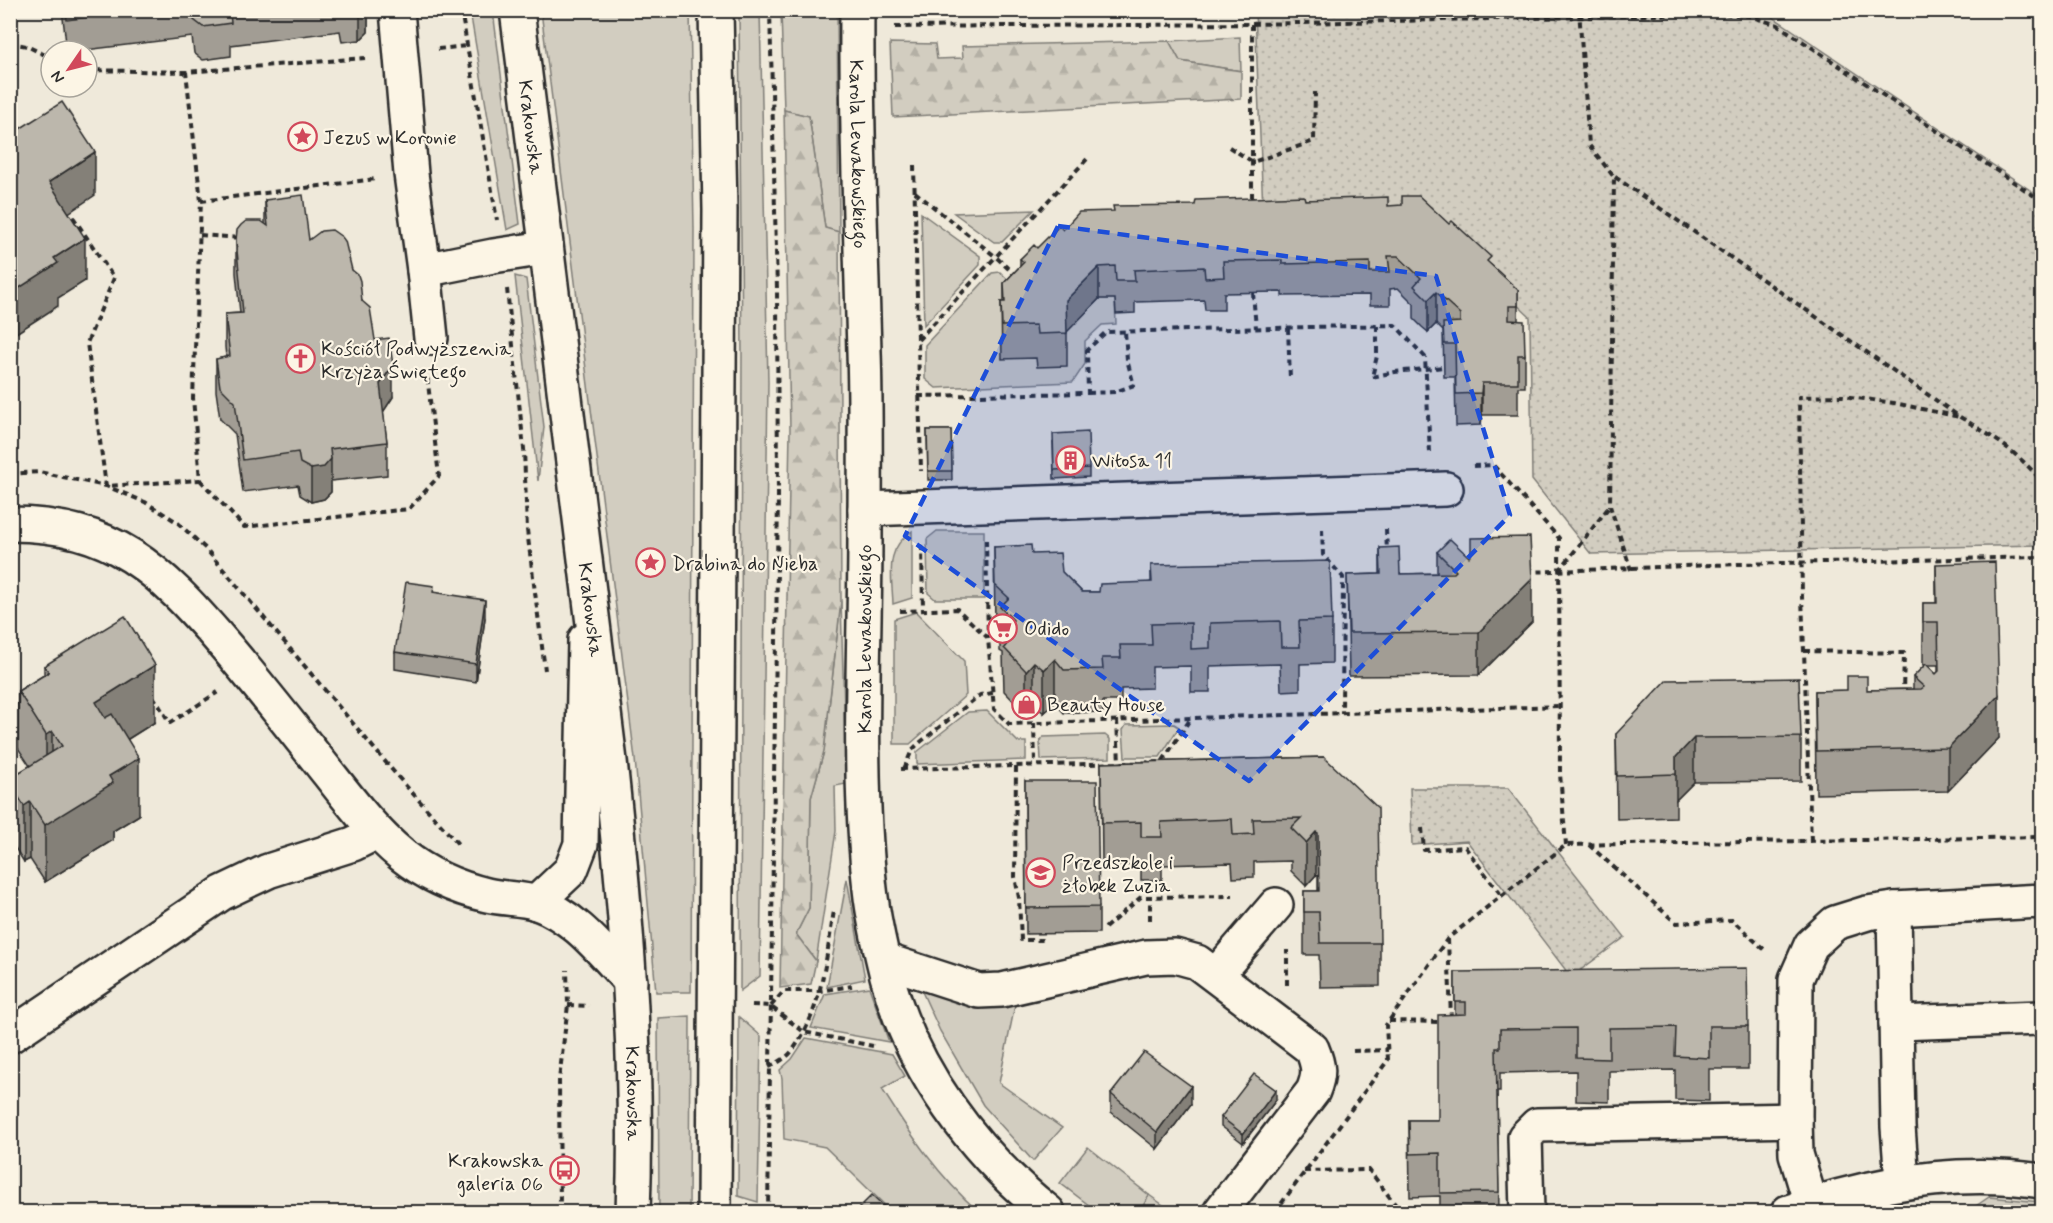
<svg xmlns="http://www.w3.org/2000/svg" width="2053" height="1223" viewBox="0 0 2053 1223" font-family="Mynerve,sans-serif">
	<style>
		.grass { fill: #d2cdc0; stroke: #7e7c76; stroke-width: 1.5 }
		.forest { fill: url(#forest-firs); stroke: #7e7c76; stroke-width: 1.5 }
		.park { fill: url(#park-dots); stroke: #7e7c76; stroke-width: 1.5 }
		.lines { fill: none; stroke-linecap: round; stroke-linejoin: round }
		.minor-casing { stroke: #2b2b2b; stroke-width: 38 }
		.major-casing { stroke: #2b2b2b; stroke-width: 38 }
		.path { stroke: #2b2b2b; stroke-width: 4; stroke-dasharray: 6 4.5; stroke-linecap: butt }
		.minor { stroke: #fcf5e5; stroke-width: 33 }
		.major { stroke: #fcf5e5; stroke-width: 33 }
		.wall { fill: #a29d94; stroke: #2b2b2b; stroke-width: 1.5; fill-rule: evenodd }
		.shaded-wall { fill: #848078; stroke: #2b2b2b; stroke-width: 1.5 }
		.building { fill: #bcb7ac; stroke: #2b2b2b; stroke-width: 1.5 }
		.marked { fill: #1d4ed8; fill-opacity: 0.2; stroke: #1d4ed8; stroke-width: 4.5; stroke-dasharray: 12 8; stroke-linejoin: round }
		.labels { text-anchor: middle; stroke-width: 4.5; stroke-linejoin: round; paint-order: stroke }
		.street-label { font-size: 20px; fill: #2b2b2b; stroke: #fcf5e5 }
		.poi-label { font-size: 20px; fill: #2b2b2b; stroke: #fcf5e5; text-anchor: start }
	</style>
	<defs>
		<pattern id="forest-firs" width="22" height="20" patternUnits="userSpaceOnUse" patternTransform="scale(1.5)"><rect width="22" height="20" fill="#d2cdc0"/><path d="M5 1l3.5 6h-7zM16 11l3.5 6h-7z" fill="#b4b0a5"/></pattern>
		<pattern id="park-dots" width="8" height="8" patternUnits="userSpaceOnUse" patternTransform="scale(1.5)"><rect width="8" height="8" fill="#d2cdc0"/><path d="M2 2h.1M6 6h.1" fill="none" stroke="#b4b0a5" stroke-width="1.8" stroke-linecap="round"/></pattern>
	</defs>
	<rect width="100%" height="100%" fill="#efe9da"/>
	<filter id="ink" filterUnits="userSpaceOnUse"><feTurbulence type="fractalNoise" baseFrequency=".0167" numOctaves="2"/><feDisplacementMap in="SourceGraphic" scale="12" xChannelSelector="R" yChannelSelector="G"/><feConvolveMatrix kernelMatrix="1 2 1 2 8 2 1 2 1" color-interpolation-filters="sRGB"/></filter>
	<g filter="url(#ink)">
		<!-- grass -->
		<g class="grass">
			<path d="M890 10H1077V11L890 14Z"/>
			<path d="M470 11H493L520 224 507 230Z"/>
			<path d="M541 11H690L694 229 691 992H656L635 759Z"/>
			<path d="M739 11H760L768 382 760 976 740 991 742 354Z"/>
			<path d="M781 11H837L839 232 825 228 809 116 784 110Z"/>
			<path d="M1240 37 1241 71 1180 61 1169 41Z"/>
			<path d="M1034 210 1002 242H994L954 213Z"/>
			<path d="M921 213 980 256V265L924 325Z"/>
			<path d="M1000 272 1024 295 1002 358H1036L1066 333 1099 299H1115L1116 324 1102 325 1085 341V364L1073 382 936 388 925 379V345L992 273Z"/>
			<path d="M515 276 526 279 544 427 538 481Z"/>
			<path d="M912 531V598L893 604C892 574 884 550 912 531Z"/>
			<path d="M937 531H984V599H935L928 593 927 539Z"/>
			<path d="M841 601 846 784 835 786 836 831 816 961 796 934 809 908 811 798 824 751Z"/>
			<path d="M916 612 964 661 966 695 910 744H894V619Z"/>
			<path d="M987 711 1018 742H1026V760L917 764V752L968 712Z"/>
			<path d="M1174 724 1179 727 1160 757H1125L1123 730 1126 725Z"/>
			<path d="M1105 735 1110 739V758L1041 760 1040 742 1043 737Z"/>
			<path d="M847 879 865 979 827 987Z"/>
			<path d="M919 985 1016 1000 999 1083 1062 1128 1033 1161 983 1105 940 1031Z"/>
			<path d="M869 987 889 1042 811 1028 825 994Z"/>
			<path d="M690 1016 689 1212H659L658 1018Z"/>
			<path d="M739 1017 761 1036 758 1202 738 1196Z"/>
			<path d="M806 1038 892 1054 905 1076 882 1089C910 1134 939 1177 979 1212H892L825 1147 784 1139 782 1078 780 1070 792 1059Z"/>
			<path d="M1088 1147 1149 1195 1140 1212H1098L1060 1183Z"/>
			<path d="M1989 1197 2042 1202V1212H1971L1976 1206Z"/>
		</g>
		<!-- forest -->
		<g class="forest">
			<path d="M1169 41 1180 61 1241 71V99L893 117 890 43 935 44 937 59 963 58 962 46Z"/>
			<path d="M784 110 809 116 825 228 839 232 841 601 824 751 811 798 809 908 796 934 816 961 811 984 780 988 790 430Z"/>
			<path d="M1149 1195 1173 1212H1140Z"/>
		</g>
		<!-- park -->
		<g class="park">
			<path d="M1255 11H1764L2042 198V545L1591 554 1532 480 1530 317 1419 211H1263Z"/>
			<path d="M1410 788H1508L1625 937 1571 977 1467 841 1412 845Z"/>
		</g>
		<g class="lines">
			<defs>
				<g id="minor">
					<path d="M397 10 411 174 424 270 493 256 546 248"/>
					<path id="s1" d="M857 10C856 124 861 238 864 352 866 413 865 474 865 535 865 653 857 772 870 889 873 917 880 948 887 976 911 1069 974 1153 1048 1212"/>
					<path d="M424 270 431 338"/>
					<path d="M865 509 1446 489"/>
					<path d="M10 524C114 524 160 570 223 643 260 686 294 730 329 774 351 802 374 832 402 855 426 874 457 888 487 895 503 899 521 898 537 903 576 917 602 952 630 981"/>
					<path d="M536 903 571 870 581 844 585 640"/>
					<path d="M1894 909 1898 1127 1902 1181"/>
					<path d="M884 960 979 991 1002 990 1146 957 1175 956 1197 962 1312 1049C1319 1066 1320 1074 1313 1091L1220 1212"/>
					<path d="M1216 975 1276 905"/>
					<path d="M1896 1023 2042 1018"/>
					<path d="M10 1036 222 893 268 871 353 844 377 832"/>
					<path d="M1811 1204 1796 1154 1795 1120 1796 979 1811 945 1835 923 1867 913 1894 909 2042 901"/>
					<path d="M1527 1212 1525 1137 1537 1125 1795 1120"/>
					<path d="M1788 1212C1869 1184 1957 1168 2042 1181"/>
				</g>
				<g id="major">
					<path id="s2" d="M517 10 610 761C626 911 639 1061 633 1212"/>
					<path d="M714 1212 720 210 716 10"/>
				</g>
			</defs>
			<!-- minor casing -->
			<use href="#minor" class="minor-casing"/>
			<!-- major casing -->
			<use href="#major" class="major-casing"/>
			<!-- path -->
			<g class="path">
				<path d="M461 10 497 220"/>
				<path d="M1579 10 1589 145 1614 177 1610 506 1631 570"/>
				<path d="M1477 19 1483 10"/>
				<path d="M1252 24V203"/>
				<path d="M895 27 1252 24 1720 14 1749 16 1778 25 2042 201"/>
				<path d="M10 43 27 46 51 58"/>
				<path d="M438 49 467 46"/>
				<path d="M87 70 186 72 365 58"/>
				<path d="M1229 147 1253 162 1314 141 1315 92"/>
				<path d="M914 165 921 471"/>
				<path d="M1615 177 1960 417C1993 437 2018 452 2042 482"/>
				<path d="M915 192 996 257 1016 276"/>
				<path d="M201 201 376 179"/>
				<path d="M73 217 114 278 87 343 106 486 200 480 193 398 201 201 186 72"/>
				<path d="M200 235 241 238"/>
				<path d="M507 289 524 449 527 530 545 670"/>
				<path d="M1253 293 1256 328"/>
				<path d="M1377 326V356L1372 377 1395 372 1444 367"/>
				<path d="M1288 328 1290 379"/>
				<path d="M918 340 1088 158"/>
				<path d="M1088 393 1115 392 1134 385 1127 360 1125 331"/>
				<path d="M918 396 1088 393 1087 350 1106 332 1395 325 1425 357 1430 453"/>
				<path d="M1473 466 1493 465 1559 538 1560 774 1566 845"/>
				<path d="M10 474 39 472 106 486 145 502 177 522 206 549 399 778 458 844"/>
				<path d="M200 480 244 527 409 509 439 476 427 375"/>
				<path d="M1322 529 1323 555 1343 577 1342 713"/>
				<path d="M1386 529 1387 552"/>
				<path d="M986 540 988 638"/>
				<path d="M922 545 923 610"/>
				<path d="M1559 571 1609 507"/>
				<path d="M1527 572 1739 564 2042 557"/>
				<path d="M900 611 957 609 988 638 994 709 1009 724 1561 706"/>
				<path d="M1804 651 1904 653 1903 693"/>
				<path d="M153 696 170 723 218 692"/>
				<path d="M1117 720 1119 763"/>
				<path d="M1034 723 1035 765"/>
				<path d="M10 731 21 725"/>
				<path d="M1016 767 1015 877 1019 898 1021 940H1044"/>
				<path d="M901 769 1162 762 1191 718"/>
				<path d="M904 769 912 750 918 744 980 695 993 693"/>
				<path d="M1422 828 1424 850 1465 847 1502 896"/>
				<path d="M1811 841 1802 597 1799 397 1843 396 1894 403 1960 417"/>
				<path d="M1589 845 1676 923 1732 920 1767 952"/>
				<path d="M1150 920V897"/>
				<path d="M1105 928 1141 897 1233 896"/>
				<path d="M1448 939 1451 1018"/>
				<path d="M1287 985V950"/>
				<path d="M568 1005 589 1006"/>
				<path d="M752 1005 770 1006 804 1032 873 1046"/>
				<path d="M771 1006 784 991H819L852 986"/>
				<path d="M1389 1021 1442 1022"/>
				<path d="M1353 1051 1388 1050"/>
				<path d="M769 1067C777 1063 787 1058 792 1051 822 1012 826 957 834 911"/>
				<path d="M1304 1171 1369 1170 1401 1212"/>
				<path d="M560 1212 559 1080 568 1005 567 970"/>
				<path d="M768 1212 778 496 777 290 770 10"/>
				<path d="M1275 1212 1388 1060 1386 1025 1448 938 1566 845 2042 837"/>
			</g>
			<!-- minor -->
			<use href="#minor" class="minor"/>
			<!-- major -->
			<use href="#major" class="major"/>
		</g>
		<!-- wall -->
		<g class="wall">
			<path d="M62 10H368V32L360 40 342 42 340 31 231 45V56L203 60 194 53 192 37 77 51H67Z"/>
			<path d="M265 200 309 240 352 270 393 397 383 412 387 442V475L331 481V492L324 499 311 502 300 495 298 485 243 492 235 434 220 419 216 391V359L226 357 225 347V314L240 313 236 273V240L265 224Z"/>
			<path d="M1305 200 1388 206 1491 265 1518 290V321L1525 355V387H1518V415H1482L1481 425 1456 426 1455 377H1444L1443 331 1436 324 1428 332 1422 327 1414 319V304L1398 288 1390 289V305H1370V295L1282 296V292L1224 293V310H1205L1204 300 1135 302V313L1116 314 1115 299H1099L1067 331V366L1037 367 1036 358 1002 359 1001 302H1004V283L1020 266V259L1037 248 1063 230 1195 205Z"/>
			<path d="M927 430H951L952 480H928Z"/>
			<path d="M1053 443 1089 468V477L1054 479Z"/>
			<path d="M994 547 1032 554 1062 572 1082 592H1099L1151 582V565L1332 620V663L1300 664V690L1281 691 1280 664 1210 666V692H1191V666L1152 667V688L1121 689V701H1103V712L1064 713 1055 703 1044 713 1034 705 1026 714 1004 691 1003 653 1000 651V633L995 628Z"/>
			<path d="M1380 548 1400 574 1437 573V552L1532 622 1479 675 1349 676 1347 575 1380 574Z"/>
			<path d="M1936 564 1999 738 1948 791 1816 794 1815 691 1913 689V677L1925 665H1923V603H1936ZM1927 665H1938V672L1936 674Z"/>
			<path d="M434 592 485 618 476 682 395 669V652Z"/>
			<path d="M44 666 155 722 128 739 139 815 113 831V840L45 882 30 859 24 862 10 840V778L30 766 18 748V691L44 675Z"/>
			<path d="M1616 734 1801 737V781L1694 782 1676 800V817L1617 819Z"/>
			<path d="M1324 757 1380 943V986L1320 987 1319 955H1304V891H1318V876L1316 875 1306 886 1291 871V861L1254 862V877L1233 878 1232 863 1162 865V880H1141V865L1102 866 1101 763Z"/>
			<path d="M1025 781 1099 907V933L1026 934Z"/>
			<path d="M1455 972 1748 1026V1069H1709V1101L1675 1100V1070L1609 1071V1102L1576 1101V1071L1500 1073V1091H1497L1499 1212H1440V1196L1410 1197 1409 1120H1438L1455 1014Z"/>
			<path d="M1111 1094 1191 1104 1157 1149 1111 1112Z"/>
			<path d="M1276 1100 1243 1143 1221 1126V1117Z"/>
		</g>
		<!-- shaded-wall -->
		<g class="shaded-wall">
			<path d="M360 10H368V32L360 40Z"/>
			<path d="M95 152V195L49 226V182Z"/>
			<path d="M85 238V281L58 298V306L10 337V294L54 258Z"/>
			<path d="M1099 267V299L1066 333V300Z"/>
			<path d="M1436 292V324L1428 332V300Z"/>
			<path d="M393 365V397L380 417V384Z"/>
			<path d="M1482 383V415L1481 425V393Z"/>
			<path d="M331 459V492L324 499 311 502V469Z"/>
			<path d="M1532 579V622L1479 675V632Z"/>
			<path d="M485 600V618L476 682V664Z"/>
			<path d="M1055 659V703L1044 713V670Z"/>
			<path d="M1034 662V705L1026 714V671Z"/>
			<path d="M155 665V722L96 759V702Z"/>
			<path d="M1999 695V738L1948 791V748Z"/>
			<path d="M52 731V788L46 792V735Z"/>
			<path d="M1694 738V782L1676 800V757Z"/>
			<path d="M139 758V815L113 831V840L45 882V825L109 776Z"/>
			<path d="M30 802V859L24 862V806Z"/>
			<path d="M1316 832V875L1306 886V843Z"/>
			<path d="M1191 1086V1104L1157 1149V1132Z"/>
			<path d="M1276 1090V1100L1243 1143V1134Z"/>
		</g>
		<!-- building -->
		<g class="building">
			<path d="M66 10H142L67 20Z"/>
			<path d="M193 10H245L230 12 231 23 203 27 194 20Z"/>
			<path d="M62 102 95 152 49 182 85 238 54 258 58 263 10 294V224L12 223 10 220V135Z"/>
			<path d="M303 195 309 240 321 231 332 230 342 237 345 241 352 270 358 275 360 281 362 301 370 308 375 340 389 338 393 365 380 384 387 442 330 449 331 459 324 467 311 469 300 463 298 452 243 460 235 402 220 387 216 359 230 356 225 314 243 313 236 240 237 230 241 225 246 221H261L268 226 265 200Z"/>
			<path d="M1304 196 1305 200 1388 197V206L1402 205V196H1419L1449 224 1452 221 1491 257 1487 261 1518 290V306H1509V320L1524 321 1525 355H1518V383H1482L1481 393 1456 394 1455 344H1444L1443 323 1460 322V314L1436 292 1428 300 1414 286 1421 278 1398 256H1388L1390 272H1370V262L1282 264V260L1223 261 1224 277 1205 278 1204 267 1134 270 1135 281H1116L1115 266 1099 267 1066 300 1067 333 1037 334 1036 325 1002 326 1001 302H1005L1004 283 1024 262 1020 259 1034 245 1037 248 1059 226 1063 230 1079 212 1114 211 1113 206 1195 205 1196 200Z"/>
			<path d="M927 430H951L952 471H928Z"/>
			<path d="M1088 432 1089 468 1054 470 1053 434Z"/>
			<path d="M1530 537 1532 579 1479 632 1349 633 1347 575 1381 574 1380 548 1399 547 1400 574 1454 573 1456 571 1437 552 1450 539 1469 557 1471 555V538Z"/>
			<path d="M1031 545 1032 554 1060 553 1062 572 1082 592H1099L1100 584 1152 582 1151 565 1330 561 1332 620 1299 621 1300 647H1281L1280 621 1210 623V648L1191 649V623L1151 624 1152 645H1120L1121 658H1102L1103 669 1064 670 1055 659 1044 670 1034 662 1026 671 1004 648 1011 639 1003 630 1013 620 1000 607 1009 598 995 585 994 547Z"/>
			<path d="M1995 562 1999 695 1948 748 1816 751 1815 691 1847 690V676H1867V690L1921 689 1924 687 1913 677 1926 664 1936 674 1939 671 1938 622H1923V603H1937L1936 564Z"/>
			<path d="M406 582 434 586 433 592 485 600 476 664 395 652Z"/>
			<path d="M125 616 155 665 96 702 105 718 112 714 139 758 109 776 113 783 45 825 30 802 24 806 10 783V778L62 746 52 731 46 735 18 691 49 672 44 666Z"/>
			<path d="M1799 678 1801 737 1694 738 1676 757V774L1617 776 1616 734 1667 680Z"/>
			<path d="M1324 757 1378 808 1380 943H1320L1319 912H1304V891H1319L1318 833 1316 832 1306 843 1291 828 1301 818 1253 819 1254 834 1233 835 1232 819 1161 822 1162 837H1141V822L1102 823 1101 763Z"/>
			<path d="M1025 781H1097L1099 907 1026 908Z"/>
			<path d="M1747 968 1748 1026H1709V1058L1675 1056 1676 1027 1609 1028V1059L1576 1058V1028L1500 1029V1048H1496L1499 1192 1440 1193V1153L1410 1154 1409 1120H1438V1015L1466 1014V1002H1455V972Z"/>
			<path d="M1144 1052 1191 1086 1157 1132 1111 1094Z"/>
			<path d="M1254 1074 1276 1090 1243 1134 1221 1117Z"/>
			<path d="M872 1195 890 1212H855Z"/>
		</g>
	</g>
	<!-- marked area -->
	<path class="marked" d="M1058 226 1436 276 1510 515 1249 781 905 536Z"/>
	<!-- icons -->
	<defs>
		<symbol id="sight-ring" viewBox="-11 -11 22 22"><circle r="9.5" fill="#fcf5e5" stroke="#d1495b" stroke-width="1.5"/><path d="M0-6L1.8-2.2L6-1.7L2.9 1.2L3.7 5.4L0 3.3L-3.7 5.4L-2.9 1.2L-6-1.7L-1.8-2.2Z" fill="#d1495b"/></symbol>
		<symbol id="church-ring" viewBox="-11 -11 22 22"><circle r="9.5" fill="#fcf5e5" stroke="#d1495b" stroke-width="1.5"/><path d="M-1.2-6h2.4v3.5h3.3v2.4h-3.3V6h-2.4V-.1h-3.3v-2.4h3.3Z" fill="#d1495b"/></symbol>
		<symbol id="building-ring" viewBox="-11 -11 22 22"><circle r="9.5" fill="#fcf5e5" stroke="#d1495b" stroke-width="1.5"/><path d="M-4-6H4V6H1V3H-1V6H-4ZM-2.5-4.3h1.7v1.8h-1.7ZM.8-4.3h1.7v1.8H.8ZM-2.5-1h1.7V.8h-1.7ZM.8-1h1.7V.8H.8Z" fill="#d1495b"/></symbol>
		<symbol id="supermarket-ring" viewBox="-11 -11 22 22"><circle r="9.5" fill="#fcf5e5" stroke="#d1495b" stroke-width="1.5"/><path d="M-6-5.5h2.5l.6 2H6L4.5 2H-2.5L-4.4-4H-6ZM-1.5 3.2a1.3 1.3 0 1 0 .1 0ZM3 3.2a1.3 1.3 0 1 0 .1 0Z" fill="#d1495b"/></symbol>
		<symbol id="shop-ring" viewBox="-11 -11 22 22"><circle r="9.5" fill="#fcf5e5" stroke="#d1495b" stroke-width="1.5"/><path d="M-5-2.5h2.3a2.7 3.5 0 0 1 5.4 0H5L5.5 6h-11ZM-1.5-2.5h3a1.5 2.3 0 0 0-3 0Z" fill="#d1495b"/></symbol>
		<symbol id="school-ring" viewBox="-11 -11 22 22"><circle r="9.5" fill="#fcf5e5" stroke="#d1495b" stroke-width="1.5"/><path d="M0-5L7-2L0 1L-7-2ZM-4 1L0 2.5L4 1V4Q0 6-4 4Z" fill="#d1495b"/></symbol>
		<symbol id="bus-ring" viewBox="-11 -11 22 22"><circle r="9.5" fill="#fcf5e5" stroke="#d1495b" stroke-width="1.5"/><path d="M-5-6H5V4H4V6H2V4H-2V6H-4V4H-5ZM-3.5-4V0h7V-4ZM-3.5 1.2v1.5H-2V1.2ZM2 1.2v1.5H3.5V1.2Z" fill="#d1495b"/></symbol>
	</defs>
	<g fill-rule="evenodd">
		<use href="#sight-ring" x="286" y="120" width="33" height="33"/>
		<use href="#church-ring" x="284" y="342" width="33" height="33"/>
		<use href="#building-ring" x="1054" y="444" width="33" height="33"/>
		<use href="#sight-ring" x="634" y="546" width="33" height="33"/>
		<use href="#supermarket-ring" x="986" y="612" width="33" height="33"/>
		<use href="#shop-ring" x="1010" y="688" width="33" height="33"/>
		<use href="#school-ring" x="1024" y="856" width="33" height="33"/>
		<use href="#bus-ring" x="548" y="1154" width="33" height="33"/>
	</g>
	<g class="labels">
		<!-- street labels -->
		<g class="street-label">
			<text dy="7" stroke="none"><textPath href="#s2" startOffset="118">Krakowska</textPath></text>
			<text dy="7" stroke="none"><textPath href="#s1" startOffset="144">Karola Lewakowskiego</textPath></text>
			<text dy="7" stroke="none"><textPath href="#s2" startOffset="604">Krakowska</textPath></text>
			<text transform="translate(864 639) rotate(-90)" y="7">Karola Lewakowskiego</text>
			<text dy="7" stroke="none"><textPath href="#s2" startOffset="1090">Krakowska</textPath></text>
		</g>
		<!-- poi labels -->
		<g class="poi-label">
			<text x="323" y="144">Jezus w Koronie</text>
			<text x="321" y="355">Kościół Podwyższenia<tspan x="321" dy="23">Krzyża Świętego</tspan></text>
			<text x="1092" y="467">Witosa 11</text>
			<text x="672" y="570">Drabina do Nieba</text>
			<text x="1024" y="635">Odido</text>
			<text x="1047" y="711">Beauty House</text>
			<text x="1062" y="869">Przedszkole i<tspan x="1062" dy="23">żłobek Zuzia</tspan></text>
			<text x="543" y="1167" text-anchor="end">Krakowska<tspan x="543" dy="23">galeria 06</tspan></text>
		</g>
	</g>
	<!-- margin -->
	<rect width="2053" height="1223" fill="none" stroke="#fcf5e5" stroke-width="36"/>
	<rect x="18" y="18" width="2017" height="1187" fill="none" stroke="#2b2b2b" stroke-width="2" filter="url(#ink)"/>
	<!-- north arrow -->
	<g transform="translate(69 69) rotate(235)"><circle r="28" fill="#fcf5e5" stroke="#a8a49b" stroke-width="1.5"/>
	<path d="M0-4.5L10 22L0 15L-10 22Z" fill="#d1495b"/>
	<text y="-9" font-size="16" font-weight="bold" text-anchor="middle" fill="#2b2b2b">N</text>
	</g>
</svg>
